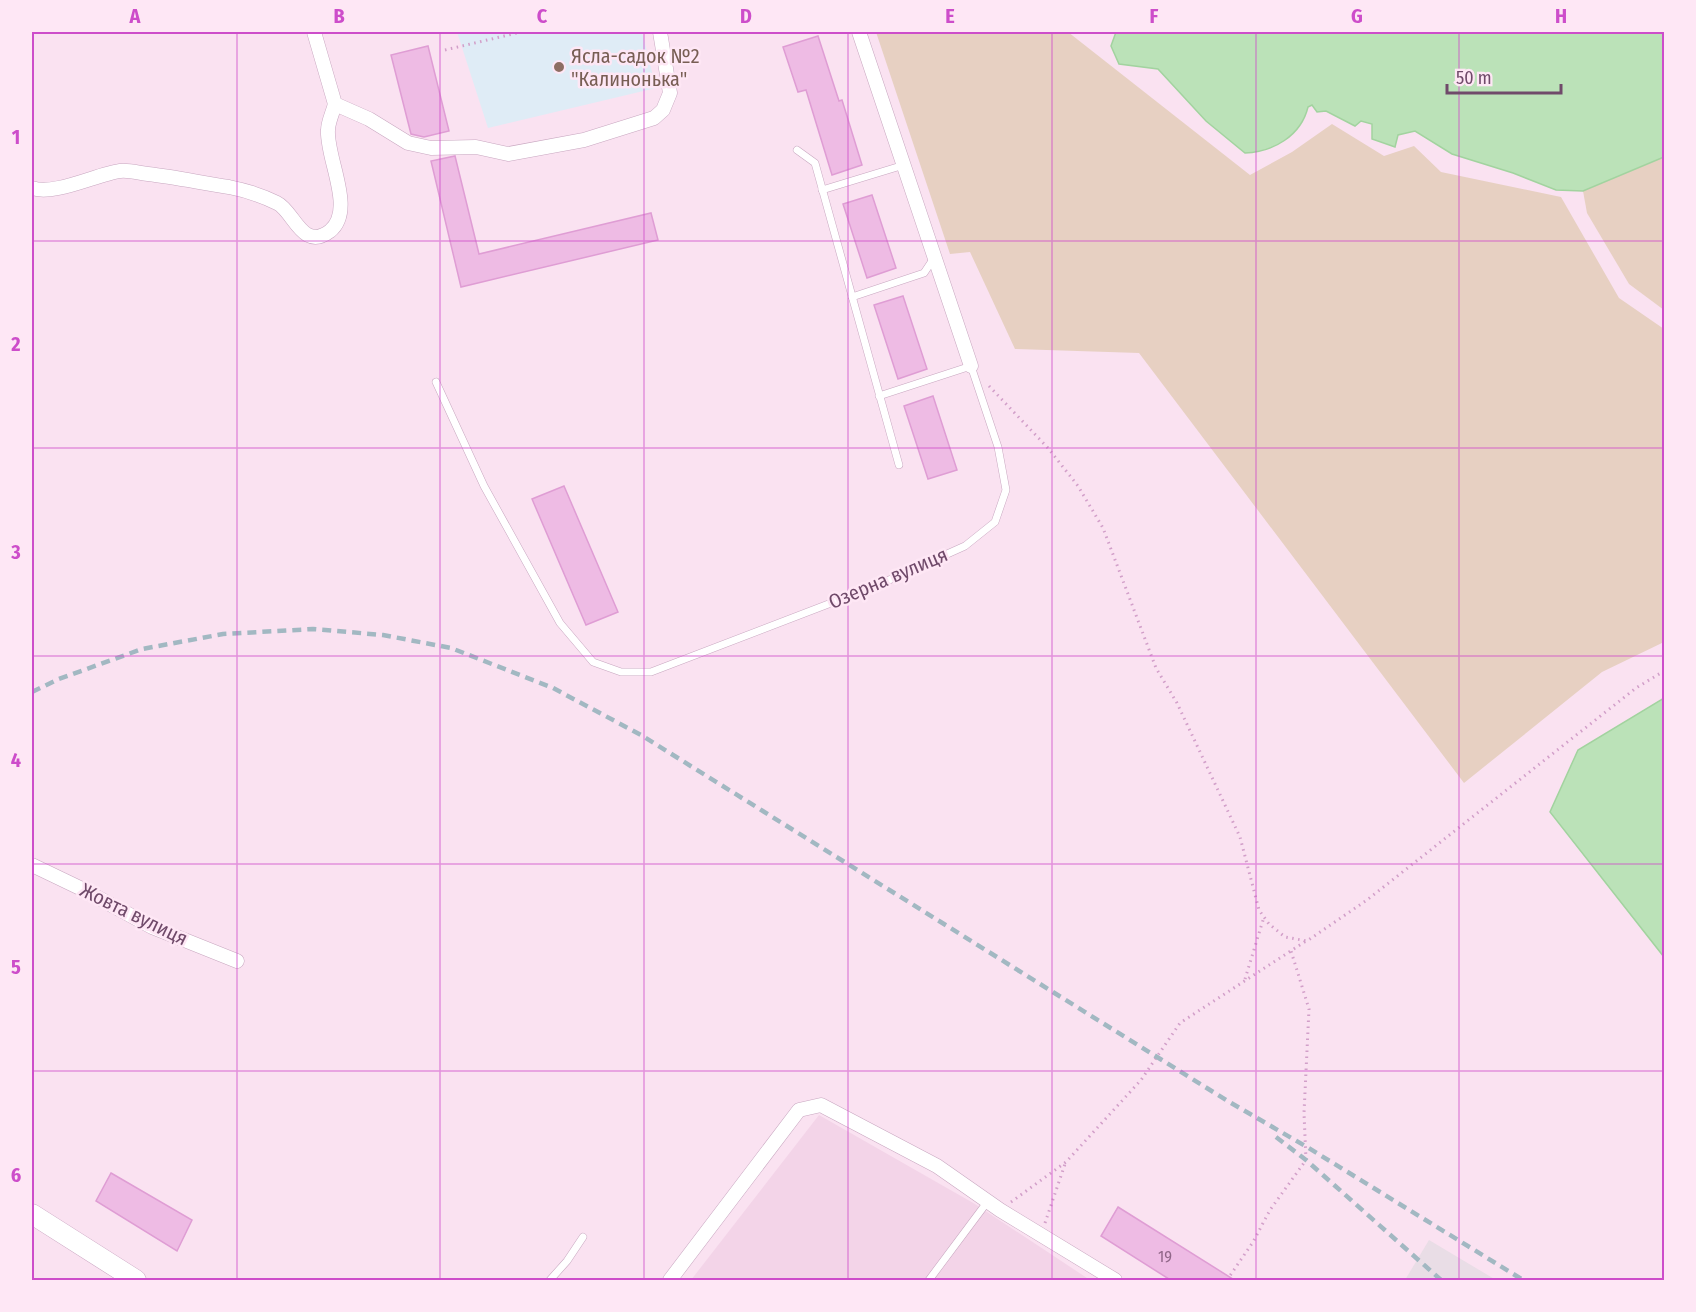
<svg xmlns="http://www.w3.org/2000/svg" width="1696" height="1312" viewBox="0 0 1696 1312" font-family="'Fira Sans Condensed',sans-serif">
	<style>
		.residential { fill: #f3d4e8 }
		.industrial { fill: #e9dde6 }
		.education { fill: #dfecf6 }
		.green { fill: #e7d0c2 }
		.water { fill: #bbe2b8; stroke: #a2d39f; stroke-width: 1.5 }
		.building { fill: #eebbe4; stroke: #df9dd4; stroke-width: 1.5 }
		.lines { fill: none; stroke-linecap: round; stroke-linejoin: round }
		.lane-casing { stroke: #c8a7c0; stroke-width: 8 }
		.street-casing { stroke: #c8a7c0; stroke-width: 15 }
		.secondary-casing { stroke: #c8a3c0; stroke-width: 21 }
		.path { stroke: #d29fc9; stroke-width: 3; stroke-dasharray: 1.5 4.5; stroke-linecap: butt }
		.lane { stroke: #fff; stroke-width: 7 }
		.street { stroke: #fff; stroke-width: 14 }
		.secondary { stroke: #fff; stroke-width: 20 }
		.rail { stroke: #a2b8c2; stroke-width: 4.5; stroke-dasharray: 9 6; stroke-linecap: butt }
		.grid { fill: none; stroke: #cd4dca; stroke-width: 1.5; stroke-opacity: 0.55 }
		.education-dot { fill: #8d6e63; stroke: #fee7f5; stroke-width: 2 }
		.labels { text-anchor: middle; stroke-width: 5; stroke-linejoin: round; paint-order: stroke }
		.number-label { font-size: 16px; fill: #906688 }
		.education-label { font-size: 20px; fill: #785e54; stroke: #fee7f5; text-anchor: start }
		.street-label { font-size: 20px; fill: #704a6a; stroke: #fee7f5 }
		.neatline { fill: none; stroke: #cd4dca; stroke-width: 2 }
		.grid-label { font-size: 20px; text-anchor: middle; font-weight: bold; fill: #cd4dca }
	</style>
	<rect width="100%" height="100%" fill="#fae2f1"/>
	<!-- residential -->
	<path class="residential" d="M819 1115 975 1204 1090 1280H691Z"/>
	<!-- industrial -->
	<path class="industrial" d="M1429 1240 1496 1280H1405Z"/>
	<!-- education -->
	<path class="education" d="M457 32H642L656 88 488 128Z"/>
	<!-- green -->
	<g class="green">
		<path d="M876 32H1068L1250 175 1292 152 1332 124 1384 156 1414 146 1441 172 1561 197 1619 298 1664 329V642L1602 672 1464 783 1139 353 1015 349 970 252 950 254Z"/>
		<path d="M1664 157V310L1629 284 1587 213 1583 191Z"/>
	</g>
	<!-- water -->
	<g class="water">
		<path d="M1116 32H1664V157L1583 191 1556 190 1513 173 1452 154 1415 131 1398 135 1395 147 1372 139V124L1361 121 1355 126 1326 111 1317 112 1312 105 1308 107C1301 136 1273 152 1245 153L1206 121 1158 69 1119 64 1111 46Z"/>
		<path d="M1664 698V957L1550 812 1578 750Z"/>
	</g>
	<!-- building -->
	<g class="building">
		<path d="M818 36 839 101 842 100 862 165 832 175 806 90 798 92 783 47Z"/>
		<path d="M428 46 449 131 424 137 411 134 391 55Z"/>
		<path d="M455 156 479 254 651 213 658 240 461 287 431 161Z"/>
		<path d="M872 195 896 268 867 278 843 204Z"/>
		<path d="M903 296 927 369 898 379 874 305Z"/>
		<path d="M933 396 957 470 928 479 904 406Z"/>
		<path d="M564 486 618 612 586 625 532 499Z"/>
		<path d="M111 1173 192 1220 177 1251 96 1201Z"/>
		<path d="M1118 1207 1236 1281H1172L1101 1236Z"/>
	</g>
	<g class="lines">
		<defs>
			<g id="lane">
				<path d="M797 150 815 163 899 465"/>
				<path d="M822 190 904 165"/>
				<path d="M852 297 924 273 934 258"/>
				<path d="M436 382 484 486 560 623 593 662 621 672H651L878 585 965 546 995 522 1006 490 998 447 971 366 879 396"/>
				<path d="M550 1280 567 1261 583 1237"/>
				<path d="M929 1280 988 1201"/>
			</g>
			<g id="street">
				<path d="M314 32 335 104 369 119 408 143 431 148 476 147 508 154 584 140 654 118 663 110 670 93 660 32"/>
				<path d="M859 32 971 366"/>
				<path d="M32 188C54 196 97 174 120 171 129 170 139 173 148 174 175 177 202 183 229 187 244 190 263 196 277 203 294 211 302 252 330 231 356 210 326 158 328 130 328 122 333 112 335 104"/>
				<path d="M32 865 82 889 152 927 237 961"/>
				<path d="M670 1280 799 1110 821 1105 937 1166 1000 1210 1115 1280"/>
			</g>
			<path id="secondary" d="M32 1214 136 1280"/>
		</defs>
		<!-- lane casing -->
		<use href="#lane" class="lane-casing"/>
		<!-- street casing -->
		<use href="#street" class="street-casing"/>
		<!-- secondary casing -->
		<use href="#secondary" class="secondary-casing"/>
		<!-- path -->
		<g class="path">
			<path d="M445 50 521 32"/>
			<path d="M989 386 1048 448 1078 486 1103 528 1156 668 1177 703 1240 837 1259 910 1269 924 1285 937 1307 941 1367 900 1636 688 1664 671"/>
			<path d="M1245 979 1264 917"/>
			<path d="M1011 1202 1066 1162 1141 1080 1180 1023 1306 941"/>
			<path d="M1045 1223 1065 1164"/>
			<path d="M1227 1280 1253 1242 1270 1210 1306 1160 1304 1113 1309 1009 1291 951"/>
		</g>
		<!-- lane -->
		<use href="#lane" class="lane"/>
		<!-- street -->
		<use href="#street" class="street"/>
		<!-- secondary -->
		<use href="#secondary" class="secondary"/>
		<!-- rail -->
		<g class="rail">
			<path d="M32 692 59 679 142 649 223 634 313 629 383 635 451 648 553 688 641 735 1226 1100 1307 1147 1523 1280"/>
			<path d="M1276 1137 1306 1160 1441 1280"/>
		</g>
	</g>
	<!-- grid -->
	<path class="grid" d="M237 32V1280M440 32V1280M644 32V1280M848 32V1280M1052 32V1280M1256 32V1280M1459 32V1280M32 241H1664M32 448H1664M32 656H1664M32 864H1664M32 1071H1664"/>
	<!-- markers -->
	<circle class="education-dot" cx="559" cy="67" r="6"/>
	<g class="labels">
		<!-- number labels -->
		<g class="number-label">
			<text x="1165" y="1262">19</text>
		</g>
		<!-- education labels -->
		<g class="education-label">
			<text x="571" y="63">Ясла-садок №2<tspan x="571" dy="23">"Калинонька"</tspan></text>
		</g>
		<!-- street labels -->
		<g class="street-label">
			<text transform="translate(888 578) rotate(-23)" y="7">Озерна вулиця</text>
			<text transform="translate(134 914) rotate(26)" y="7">Жовта вулиця</text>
		</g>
	</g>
	<!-- border -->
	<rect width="1696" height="1312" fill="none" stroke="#fee7f5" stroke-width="66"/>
	<!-- scale -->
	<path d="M1447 84v9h114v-9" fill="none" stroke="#704a6a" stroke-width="3"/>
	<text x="1456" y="84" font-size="18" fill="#704a6a" stroke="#fee7f5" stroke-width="4.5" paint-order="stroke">50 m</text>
	<rect x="33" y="33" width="1630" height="1246" class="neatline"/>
	<g class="grid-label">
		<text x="135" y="23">A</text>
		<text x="339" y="23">B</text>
		<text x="542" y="23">C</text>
		<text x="746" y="23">D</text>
		<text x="950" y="23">E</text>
		<text x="1154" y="23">F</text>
		<text x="1357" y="23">G</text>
		<text x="1561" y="23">H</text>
		<text x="16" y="144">1</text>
		<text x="16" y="351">2</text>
		<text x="16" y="559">3</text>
		<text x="16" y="767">4</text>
		<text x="16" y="974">5</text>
		<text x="16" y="1182">6</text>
	</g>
</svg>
